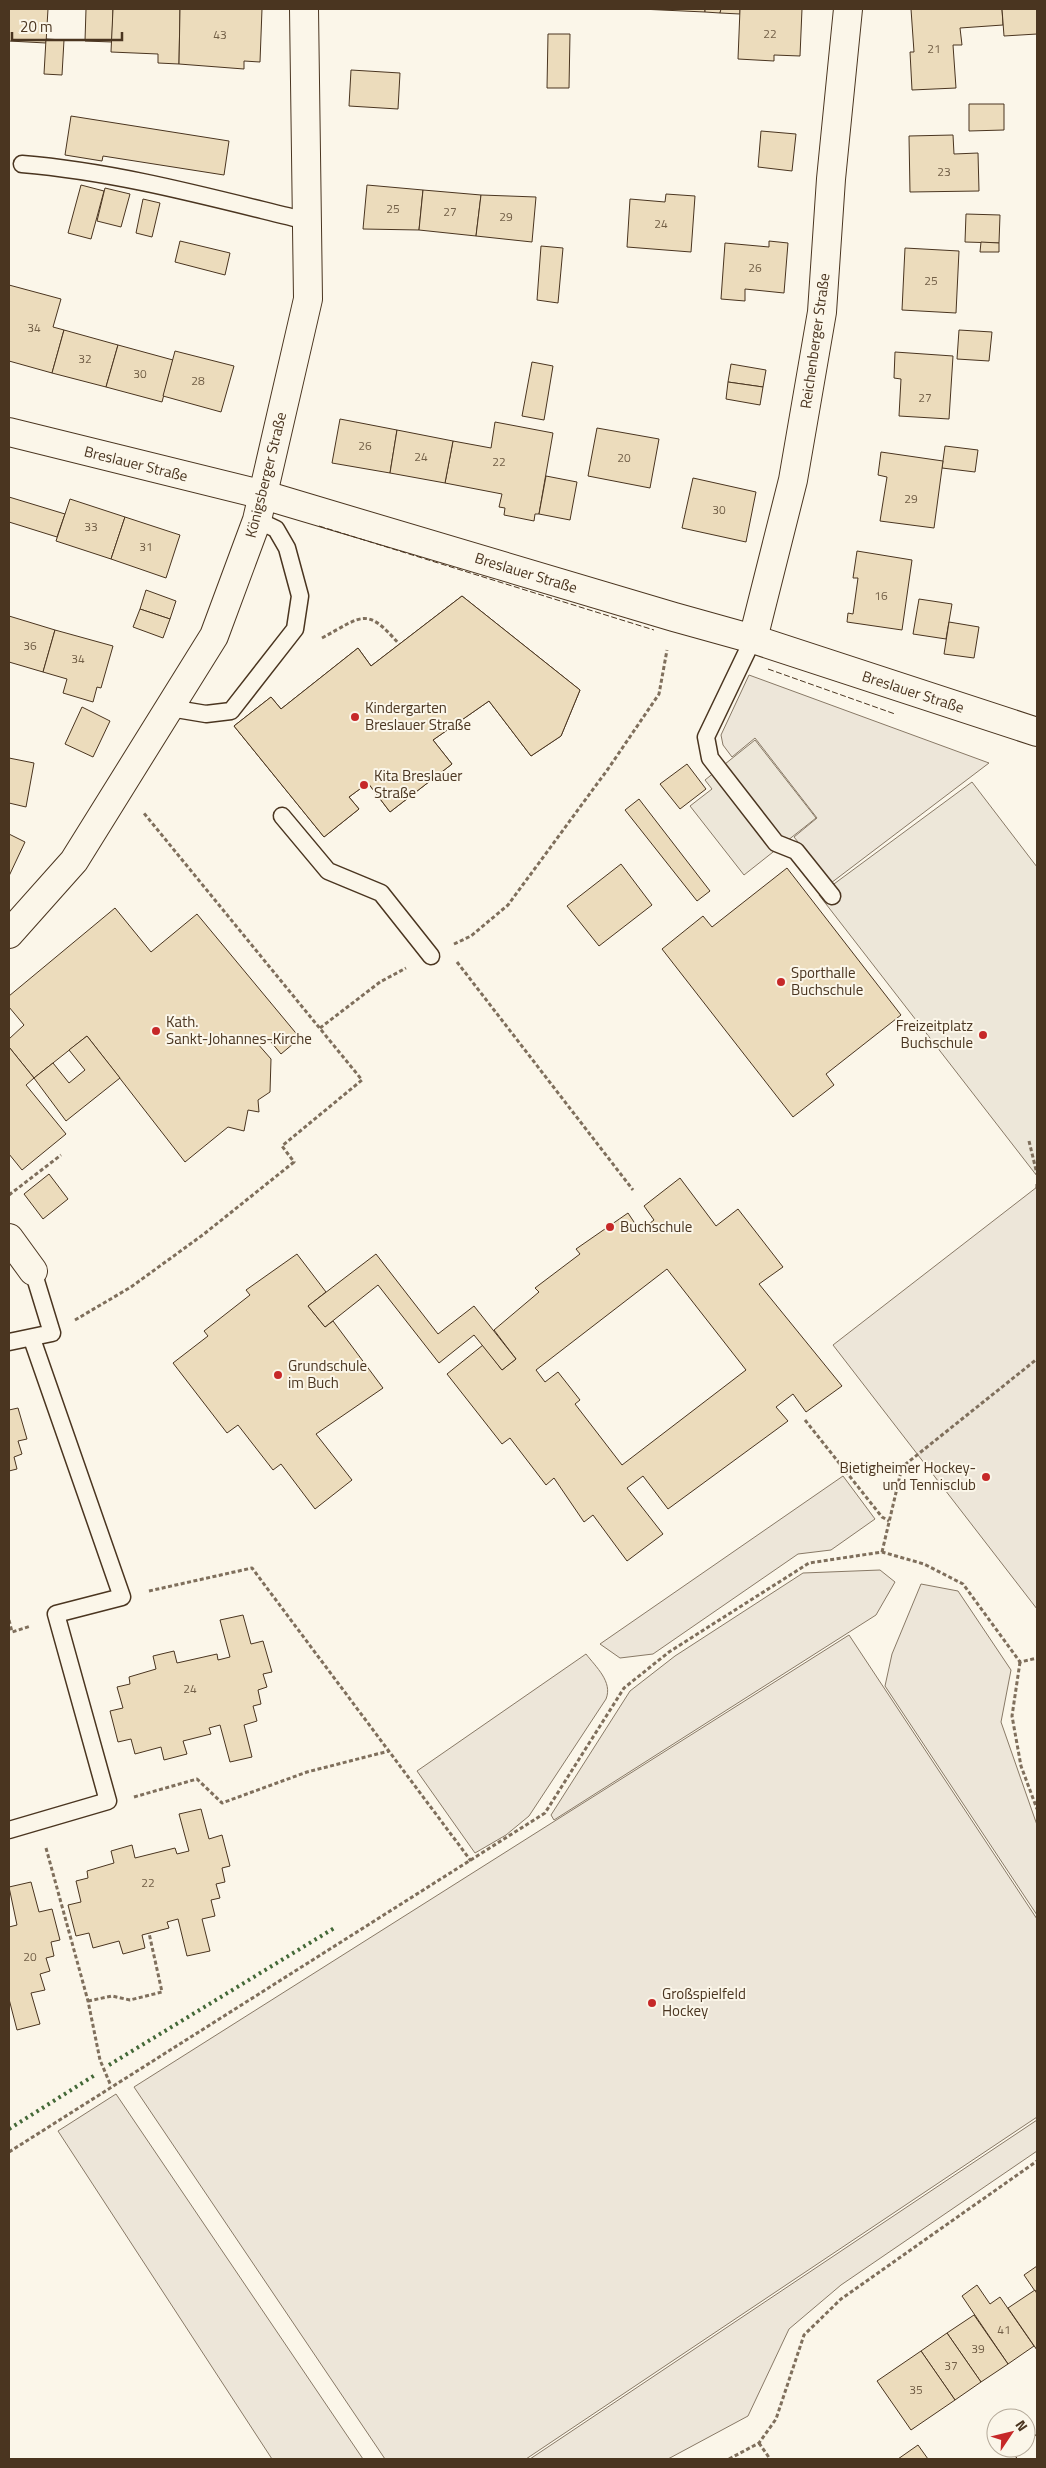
<svg xmlns="http://www.w3.org/2000/svg" width="1046" height="2468" viewBox="0 0 1046 2468" font-family="'Titillium Web',sans-serif">
	<style>
		.green { fill: #ede6d9; stroke: #887966 }
		.parking { fill: #ede7d9; stroke: #887966 }
		.building { fill: #ecdcbc; stroke: #4a3520; fill-rule: evenodd }
		.lines { fill: none; stroke-linecap: round; stroke-linejoin: round }
		.lane-casing { stroke: #4a3520; stroke-width: 19 }
		.street-casing { stroke: #4a3520; stroke-width: 30 }
		.path { stroke: #7f6f5c; stroke-width: 3; stroke-dasharray: 4 2.5; stroke-linecap: butt }
		.lane { stroke: #fbf6e9; stroke-width: 16 }
		.street { stroke: #fbf6e9; stroke-width: 28 }
		.hedge { stroke: #436837; stroke-width: 4; stroke-dasharray: 2.5 4; stroke-linecap: butt }
		.fence { stroke: #4a3520; stroke-width: 1; stroke-dasharray: 6 2.5; stroke-linecap: butt }
		.poi-dot { fill: #c62828; stroke: #fbf6e9; stroke-width: 2 }
		.labels { text-anchor: middle; stroke-width: 4; stroke-linejoin: round; paint-order: stroke }
		.number-label { font-size: 12px; fill: #725f47 }
		.street-label { font-size: 15px; fill: #4a3520; stroke: #fbf6e9 }
		.poi-label { font-size: 15px; fill: #4a3520; stroke: #fbf6e9; text-anchor: start }
	</style>
	<rect width="100%" height="100%" fill="#fbf6e9"/>
	<!-- green -->
	<g class="green">
		<path d="M749 675 989 763 831 883 794 837 817 818 755 738 732 757 723 745 721 735Z"/>
		<path d="M1037 1187V1609L833 1345Z"/>
		<path d="M843 1476 875 1519 831 1550 798 1554 653 1654 620 1658 600 1644Z"/>
		<path d="M880 1570 895 1582 876 1615 554 1820 551 1815 630 1691 675 1656 803 1573Z"/>
		<path d="M921 1584 958 1591 1011 1670 1001 1722 1037 1825V1915L885 1686 892 1654Z"/>
		<path d="M849 1635 1037 1919V2117L526 2459H385L134 2087Z"/>
		<path d="M586 1654C596 1667 613 1682 606 1699L529 1816 506 1835 475 1853 417 1771Z"/>
		<path d="M116 2094 363 2459H272L58 2131Z"/>
		<path d="M1037 2120V2151L841 2285 789 2329 748 2416 668 2459H530Z"/>
	</g>
	<!-- parking -->
	<g class="parking">
		<path d="M755 740 816 818 744 875 690 806 712 789 705 780Z"/>
		<path d="M972 782 1037 867V1176L819 895Z"/>
	</g>
	<!-- building -->
	<g class="building">
		<path d="M9 9H48L46 43 9 41Z"/>
		<path d="M86 9H113L112 42 85 41Z"/>
		<path d="M113 9H180L179 64 158 63V54L111 52Z"/>
		<path d="M180 9H262L260 62 244 61V69L179 64Z"/>
		<path d="M640 9H705V12Z"/>
		<path d="M705 9H721L720 13 705 12Z"/>
		<path d="M721 9H740V14L720 13Z"/>
		<path d="M740 9H802L800 56 774 55V61L738 59Z"/>
		<path d="M911 9H1002L1003 25 960 28 962 45H953L956 88 912 90 910 52H914Z"/>
		<path d="M1002 9H1037V34L1004 36Z"/>
		<path d="M548 34H570L569 88H547Z"/>
		<path d="M46 39 64 40 62 75 44 74Z"/>
		<path d="M351 70 400 73 398 109 349 106Z"/>
		<path d="M969 104H1004V130L969 131Z"/>
		<path d="M71 116 229 141 224 175 103 156 102 161 65 155Z"/>
		<path d="M761 131 796 134 792 171 758 167Z"/>
		<path d="M953 135 954 154 978 153 979 191 910 192 909 136Z"/>
		<path d="M81 185 104 191 91 239 68 233Z"/>
		<path d="M367 185 423 190 419 230 363 229Z"/>
		<path d="M105 188 130 194 121 227 97 221Z"/>
		<path d="M423 190 481 195 476 236 419 230Z"/>
		<path d="M666 194 695 196 691 252 627 247 630 199 665 202Z"/>
		<path d="M481 195 536 197 532 242 476 236Z"/>
		<path d="M143 199 160 203 152 237 136 233Z"/>
		<path d="M966 214 1000 215 999 243 965 242Z"/>
		<path d="M180 241 230 253 225 275 175 262Z"/>
		<path d="M769 241 788 243 784 293 745 289V301L721 299 725 243 769 247Z"/>
		<path d="M981 242 999 243V252H980Z"/>
		<path d="M541 246 563 248 558 303 537 300Z"/>
		<path d="M905 248 959 251 956 313 902 310Z"/>
		<path d="M9 285 61 299 53 327 64 330 52 373 9 361Z"/>
		<path d="M64 330 118 345 106 387 52 373Z"/>
		<path d="M959 330 992 332 989 361 957 359Z"/>
		<path d="M118 345 173 360 162 402 106 387Z"/>
		<path d="M175 351 234 366 221 412 163 396Z"/>
		<path d="M895 352 953 356 949 419 899 416 901 379 894 378Z"/>
		<path d="M532 362 553 366 544 420 522 416Z"/>
		<path d="M731 364 766 370 763 387 728 382Z"/>
		<path d="M728 382 763 387 760 405 726 399Z"/>
		<path d="M340 419 397 430 390 473 332 463Z"/>
		<path d="M495 422 553 433 539 514H535L534 521 504 515 505 508 499 507 502 494 445 483 453 441 491 448Z"/>
		<path d="M597 428 659 439 650 488 588 476Z"/>
		<path d="M397 430 453 441 445 483 390 473Z"/>
		<path d="M945 446 978 450 975 472 942 468Z"/>
		<path d="M881 452 943 461 934 528 880 521 887 477 878 475Z"/>
		<path d="M546 476 577 482 570 520 539 514Z"/>
		<path d="M693 478 756 492 746 542 682 528Z"/>
		<path d="M9 497 65 514 57 537 9 522Z"/>
		<path d="M70 499 125 517 111 559 56 541Z"/>
		<path d="M125 517 180 535 166 578 111 559Z"/>
		<path d="M857 551 912 560 902 630 847 622 848 613 853 614 858 578H853Z"/>
		<path d="M146 590 176 601 170 619 140 609Z"/>
		<path d="M462 596 580 690 561 736 531 756 489 701 433 740 452 764 390 812 368 783 349 797 359 809 324 837 234 726 271 697 281 709 358 648 371 666ZM367 703 397 742 359 772 328 733Z"/>
		<path d="M462 596 580 690 561 736 531 756 489 701 433 740 452 764 390 812 368 783 349 797 359 809 324 837 234 726 271 697 281 709 358 648 371 666Z"/>
		<path d="M919 599 952 604 946 639 913 634Z"/>
		<path d="M140 609 170 619 163 638 133 627Z"/>
		<path d="M9 616 55 630 43 672 9 662Z"/>
		<path d="M949 622 979 627 974 658 944 654Z"/>
		<path d="M55 630 113 646 101 688 97 687 93 702 63 693 67 679 43 672Z"/>
		<path d="M82 707 110 721 93 757 65 744Z"/>
		<path d="M9 758 34 763 26 807 9 803Z"/>
		<path d="M687 764 706 789 680 809 660 784Z"/>
		<path d="M639 799 710 891 697 901 625 810Z"/>
		<path d="M9 834 25 842 9 876Z"/>
		<path d="M621 864 652 905 599 946 567 906Z"/>
		<path d="M787 868 901 1015 826 1074 834 1085 793 1117 662 949 703 916 712 927Z"/>
		<path d="M115 908 151 952 197 914 300 1038 281 1054 266 1036 257 1043 271 1059 270 1092 258 1100 259 1112 248 1110 244 1131 228 1127 185 1162 87 1036 34 1078 9 1047V1039L24 1025 9 1007V996Z"/>
		<path d="M87 1036 120 1078 66 1121 34 1078 53 1063 69 1083 85 1070 69 1050Z"/>
		<path d="M9 1047 34 1078 26 1085 66 1134 22 1170 9 1154Z"/>
		<path d="M49 1174 68 1199 43 1219 24 1194Z"/>
		<path d="M680 1178 716 1226 738 1209 783 1267 759 1284 842 1386 806 1412 793 1394 776 1407 788 1421 668 1509 643 1476 627 1488 663 1534 627 1561 593 1515 584 1522 554 1478 546 1485 510 1438 502 1444 447 1374 483 1345 502 1370 516 1359 494 1330 539 1292 535 1288 580 1254 576 1249 628 1213 640 1231 654 1220 644 1206ZM667 1269 746 1370 622 1465 575 1404 580 1400 558 1372 545 1382 536 1370Z"/>
		<path d="M297 1254 326 1292 308 1306 325 1327 333 1321 383 1388 316 1434 352 1480 315 1509 281 1464 273 1470 238 1425 227 1433 173 1363 208 1336 204 1331 250 1295 246 1290Z"/>
		<path d="M376 1254 438 1334 474 1306 516 1359 502 1370 474 1335 439 1363 378 1285 325 1327 308 1306Z"/>
		<path d="M18 1408 27 1439 18 1441 22 1454 14 1457 17 1469 9 1471V1410Z"/>
		<path d="M243 1615 251 1644 263 1641 272 1672 263 1674 267 1687 258 1690 261 1704 253 1706 257 1721 244 1725 252 1757 230 1762 220 1725 209 1728 211 1734 183 1741 187 1754 164 1760 161 1747 135 1754 131 1739 118 1742 110 1711 123 1708 117 1687 130 1684 129 1677 156 1669 153 1656 174 1651 177 1663 217 1654 218 1660 230 1657 220 1620Z"/>
		<path d="M201 1809 209 1839 222 1835 230 1866 222 1868 225 1882 216 1884 220 1898 211 1900 215 1916 202 1919 210 1951 187 1956 178 1919 167 1922 169 1928 142 1935 145 1948 123 1954 119 1941 93 1948 89 1933 76 1936 68 1905 81 1902 76 1881 88 1878 87 1871 114 1863 111 1851 132 1845 135 1858 175 1848 177 1854 189 1851 179 1814Z"/>
		<path d="M31 1882 39 1912 52 1909 60 1940 51 1942 54 1956 46 1958 50 1971 40 1974 45 1990 31 1993 40 2024 17 2030 9 1999V1927L17 1925 9 1887Z"/>
		<path d="M1037 2266V2294L1024 2275Z"/>
		<path d="M977 2285 990 2304 1000 2297 1034 2346 1008 2364 962 2296Z"/>
		<path d="M1035 2290 1037 2294V2350L1008 2308Z"/>
		<path d="M974 2315 1008 2364 981 2382 947 2333Z"/>
		<path d="M947 2333 981 2382 955 2400 921 2351Z"/>
		<path d="M921 2351 955 2400 911 2430 877 2381Z"/>
		<path d="M918 2445 928 2459H898Z"/>
	</g>
	<g class="lines">
		<defs>
			<g id="lane">
				<path d="M22 164C119 172 212 198 307 221"/>
				<path d="M753 639 706 737 710 758 776 843 796 851 832 896"/>
				<path d="M170 708 206 714 231 711 295 629 300 596 287 548 276 529 257 520"/>
				<path d="M282 816 328 871 381 893 431 956"/>
				<path d="M9 1342 52 1333 33 1271"/>
				<path d="M9 1830 108 1801 56 1614 122 1597 32 1339"/>
			</g>
			<g id="street">
				<path d="M9 432 264 495 674 617 753 639 1037 732"/>
				<path d="M753 639 793 480 822 312 831 179 848 9"/>
				<path d="M9 934 74 861 214 636 257 520 308 299 304 9"/>
				<path d="M9 1238 33 1271"/>
				<path d="M1026 2446 1035 2459"/>
			</g>
		</defs>
		<!-- lane casing -->
		<use href="#lane" class="lane-casing"/>
		<!-- street casing -->
		<use href="#street" class="street-casing"/>
		<!-- path -->
		<g class="path">
			<path d="M322 638C363 616 366 606 399 644"/>
			<path d="M454 944 471 936 508 905 608 769 659 694 667 650"/>
			<path d="M457 962 633 1190"/>
			<path d="M320 1028 380 982 406 968"/>
			<path d="M1029 1141 1037 1174"/>
			<path d="M1037 1184V1189"/>
			<path d="M9 1195 61 1155"/>
			<path d="M75 1320 131 1287 204 1234 294 1162 282 1146 362 1080 143 812"/>
			<path d="M805 1420 882 1517 889 1521"/>
			<path d="M882 1552 902 1467 1037 1359"/>
			<path d="M149 1591 252 1568 471 1861"/>
			<path d="M9 1620 12 1632 31 1626"/>
			<path d="M1020 1662 1012 1716 1021 1766 1037 1809"/>
			<path d="M134 1797 197 1779 222 1803 307 1772 389 1751"/>
			<path d="M46 1848 88 2001 100 2060 111 2086"/>
			<path d="M88 2001 112 1996 130 2000 162 1992 149 1933"/>
			<path d="M9 2152 545 1813 624 1688 669 1652 809 1563 882 1552 924 1564 963 1584 1020 1662 1037 1658"/>
			<path d="M759 2443 770 2459"/>
			<path d="M729 2459 759 2443 776 2419 804 2335 841 2299 1037 2161"/>
		</g>
		<!-- lane -->
		<use href="#lane" class="lane"/>
		<!-- street -->
		<use href="#street" class="street"/>
		<!-- hedge -->
		<g class="hedge">
			<path d="M109 2065 336 1927"/>
			<path d="M9 2129 95 2075"/>
		</g>
		<!-- fence -->
		<g class="fence">
			<path d="M319 526 654 630"/>
			<path d="M768 669 895 714"/>
		</g>
	</g>
	<!-- markers -->
	<g class="poi-dot">
		<circle cx="355" cy="717" r="5"/>
		<circle cx="364" cy="785" r="5"/>
		<circle cx="781" cy="982" r="5"/>
		<circle cx="156" cy="1031" r="5"/>
		<circle cx="983" cy="1035" r="5"/>
		<circle cx="610" cy="1227" r="5"/>
		<circle cx="278" cy="1375" r="5"/>
		<circle cx="986" cy="1477" r="5"/>
		<circle cx="652" cy="2003" r="5"/>
	</g>
	<g class="labels">
		<!-- number labels -->
		<g class="number-label">
			<text x="770" y="38">22</text>
			<text x="220" y="39">43</text>
			<text x="934" y="53">21</text>
			<text x="944" y="176">23</text>
			<text x="393" y="213">25</text>
			<text x="450" y="216">27</text>
			<text x="506" y="221">29</text>
			<text x="661" y="228">24</text>
			<text x="755" y="272">26</text>
			<text x="931" y="285">25</text>
			<text x="34" y="332">34</text>
			<text x="85" y="363">32</text>
			<text x="140" y="378">30</text>
			<text x="198" y="385">28</text>
			<text x="925" y="402">27</text>
			<text x="365" y="450">26</text>
			<text x="421" y="461">24</text>
			<text x="624" y="462">20</text>
			<text x="499" y="466">22</text>
			<text x="911" y="503">29</text>
			<text x="719" y="514">30</text>
			<text x="91" y="531">33</text>
			<text x="146" y="551">31</text>
			<text x="881" y="600">16</text>
			<text x="30" y="650">36</text>
			<text x="78" y="663">34</text>
			<text x="190" y="1693">24</text>
			<text x="148" y="1887">22</text>
			<text x="30" y="1961">20</text>
			<text x="1004" y="2334">41</text>
			<text x="978" y="2353">39</text>
			<text x="951" y="2370">37</text>
			<text x="916" y="2394">35</text>
		</g>
		<!-- street labels -->
		<g class="street-label">
			<text transform="translate(815 341) rotate(-82)" y="5">Reichenberger Straße</text>
			<text transform="translate(136 464) rotate(14)" y="5">Breslauer Straße</text>
			<text transform="translate(266 475) rotate(-76)" y="5">Königsberger Straße</text>
			<text transform="translate(526 573) rotate(17)" y="5">Breslauer Straße</text>
			<text transform="translate(913 692) rotate(18)" y="5">Breslauer Straße</text>
		</g>
		<!-- poi labels -->
		<g class="poi-label">
			<text x="365" y="713">Kindergarten<tspan x="365" dy="17">Breslauer Straße</tspan></text>
			<text x="374" y="781">Kita Breslauer<tspan x="374" dy="17">Straße</tspan></text>
			<text x="791" y="978">Sporthalle<tspan x="791" dy="17">Buchschule</tspan></text>
			<text x="166" y="1027">Kath.<tspan x="166" dy="17">Sankt-Johannes-Kirche</tspan></text>
			<text x="973" y="1031" text-anchor="end">Freizeitplatz<tspan x="973" dy="17">Buchschule</tspan></text>
			<text x="620" y="1232">Buchschule</text>
			<text x="288" y="1371">Grundschule<tspan x="288" dy="17">im Buch</tspan></text>
			<text x="976" y="1473" text-anchor="end">Bietigheimer Hockey-<tspan x="976" dy="17">und Tennisclub</tspan></text>
			<text x="662" y="1999">Großspielfeld<tspan x="662" dy="17">Hockey</tspan></text>
		</g>
	</g>
	<!-- border -->
	<rect width="1046" height="2468" fill="none" stroke="#4a3520" stroke-width="20"/>
	<!-- north arrow -->
	<g transform="translate(1011 2433) rotate(55)"><circle r="24" fill="#fbf6e9" stroke="#b4a999"/>
	<path d="M0-4L9 19L0 12L-9 19Z" fill="#c62828"/>
	<text y="-8" font-size="14" font-weight="bold" text-anchor="middle" fill="#4a3520">N</text>
	</g>
	<!-- scale -->
	<path d="M12 32v8h110v-8" fill="none" stroke="#4a3520" stroke-width="2.5"/>
	<text x="20" y="32" font-size="15" fill="#4a3520" stroke="#fbf6e9" stroke-width="4" paint-order="stroke">20 m</text>
</svg>
